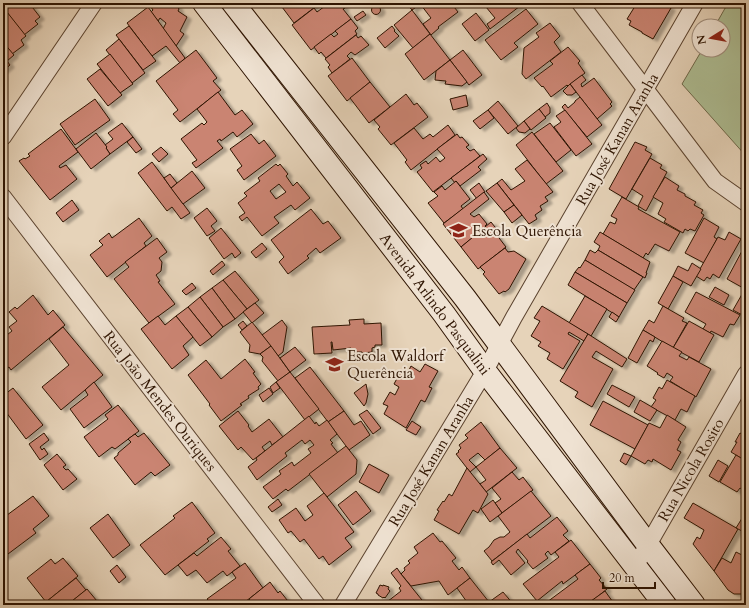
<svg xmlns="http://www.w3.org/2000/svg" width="749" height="608" viewBox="0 0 749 608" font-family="Cardo,serif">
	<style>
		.park { fill: #aebe94; stroke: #6e684a }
		.building { fill: #ca8472; stroke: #2d1301; fill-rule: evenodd; filter: url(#shadow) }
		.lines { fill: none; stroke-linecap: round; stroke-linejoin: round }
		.street-casing { stroke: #5b432f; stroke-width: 18 }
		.secondary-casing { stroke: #2d1301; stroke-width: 24 }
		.street { stroke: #efe2d2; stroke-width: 16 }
		.secondary { stroke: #efe2d2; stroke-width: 22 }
		.labels { text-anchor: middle; stroke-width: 4; stroke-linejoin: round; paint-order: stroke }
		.street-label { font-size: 15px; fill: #2d1301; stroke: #efe2d2 }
		.poi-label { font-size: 15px; fill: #2d1301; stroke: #efe2d2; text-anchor: start }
	</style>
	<defs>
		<filter id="shadow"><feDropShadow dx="4.5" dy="2.5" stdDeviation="1" flood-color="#0004"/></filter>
	</defs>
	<rect width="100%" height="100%" fill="#e6d3b9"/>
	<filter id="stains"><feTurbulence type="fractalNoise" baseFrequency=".005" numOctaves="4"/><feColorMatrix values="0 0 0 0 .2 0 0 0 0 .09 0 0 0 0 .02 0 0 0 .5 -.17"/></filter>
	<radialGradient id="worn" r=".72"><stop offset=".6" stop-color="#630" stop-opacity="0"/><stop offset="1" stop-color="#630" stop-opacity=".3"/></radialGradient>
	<!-- park -->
	<path class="park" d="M728 3H746V156L682 84 702 50H723V26H715Z"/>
	<!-- building -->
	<g class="building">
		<path d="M8 3H29L40 17 35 21 38 24 24 35 3 7Z"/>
		<path d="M148 3H175L179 9 178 11 187 17 180 31 184 34 176 46 163 29 166 23 160 18 158 21 151 12 153 10Z"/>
		<path d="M279 3H316L313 5 315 7 294 23Z"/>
		<path d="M329 3H341L345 8 343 9 351 19 311 50 292 25 314 8 317 12Z"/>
		<path d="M406 3H422L412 10Z"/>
		<path d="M424 3H451L458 12 438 27 439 28 431 35 423 24 431 18 421 5Z"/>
		<path d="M491 3H524L490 29 487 24 495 18 486 7Z"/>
		<path d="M637 3H662L671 8 653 39 642 33V32L629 25 631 21 627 19Z"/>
		<circle cx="376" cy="10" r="4.5"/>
		<path d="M3 7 26 36 21 40 24 45 12 54 3 42Z"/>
		<path d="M148 7 185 58 180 63 166 46 152 56 127 23Z"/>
		<path d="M526 9 538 24 514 43 518 47 501 60 485 40Z"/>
		<path d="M412 10 430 34 413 48 394 25Z"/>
		<path d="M363 11 366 15 357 21 354 17Z"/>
		<path d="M476 13 489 30 475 41 462 24Z"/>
		<path d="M351 19 358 28 355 31 357 34 326 58 321 52 319 54 314 47 331 34 334 37 338 34 335 31Z"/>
		<path d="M550 23 560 36 554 42 561 52 526 79 522 74 524 48 539 37 536 33Z"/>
		<path d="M129 26 156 61 143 70 116 35Z"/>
		<path d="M392 26 395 30 394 31 399 36 385 48 377 38Z"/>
		<path d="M430 34 450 60 424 80 405 54Z"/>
		<path d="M356 35 358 38 361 36 369 45 355 55 351 52 347 56 350 59 332 73 328 67 330 65 325 59Z"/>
		<path d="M119 39 145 73 132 83 106 50Z"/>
		<path d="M3 42 14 55 7 61 10 65 3 71Z"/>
		<path d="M568 47 580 61 578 63 585 73 568 86 567 85 551 97 543 86 542 87 534 78 553 64 550 61Z"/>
		<path d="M196 50 217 78 213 81 221 90 180 122 173 114 178 110 156 81Z"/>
		<path d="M463 50 482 75 469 85 450 60Z"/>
		<path d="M110 54 133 84 120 93 97 64Z"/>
		<path d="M352 58 370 82 347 101 328 76Z"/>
		<path d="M450 60 467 82 462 86 445 84 446 81 435 80 436 71Z"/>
		<path d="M100 69 122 95 108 106 87 79Z"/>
		<path d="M582 75 586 80 581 84 582 87 594 78 612 102 610 104 612 106 597 119 570 84Z"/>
		<path d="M370 82 390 107 369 123 350 98Z"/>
		<path d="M570 84 576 92 572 95H567L563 91Z"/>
		<path d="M218 92 235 115 242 110 253 124 237 137 233 132 221 141 220 139 217 141 223 148 196 168 192 163 197 160 181 139 202 123 204 125 207 122 197 109Z"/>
		<path d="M406 94 414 105 417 103 428 117 391 145 378 129 380 127 374 120Z"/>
		<path d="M466 95 468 106 453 110 450 99Z"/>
		<path d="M580 97 602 125 587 137 562 107 565 104 568 108 575 102V101Z"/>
		<path d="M95 99 110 120 75 145 60 124Z"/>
		<path d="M498 101 518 126 508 134 488 110Z"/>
		<path d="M547 103 550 108V113L545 117 539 109Z"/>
		<path d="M539 109 546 118 531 130 524 121Z"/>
		<path d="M488 110 494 118 480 129 473 121Z"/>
		<path d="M565 110 592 144 576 156 554 127 561 122 556 116Z"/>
		<path d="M524 121 530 129 525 133 519 132 516 128Z"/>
		<path d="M122 123 133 137 110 154 106 148 107 147 105 145 113 139 108 133Z"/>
		<path d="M550 123 571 150 556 162 534 134Z"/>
		<path d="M448 125 455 135 411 170 405 162 407 160 394 143 414 128 423 139 430 134 433 137Z"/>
		<path d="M61 129 78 152 59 166 60 168 66 165 77 179 50 200 19 161 24 158 25 159 30 156 28 154Z"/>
		<path d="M532 132 563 171 546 184 516 145Z"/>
		<path d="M96 133 107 147 106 148 110 154 91 169 76 149Z"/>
		<path d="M251 134 259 144 264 140 276 156 244 180 237 170 242 166 230 149Z"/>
		<path d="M457 134 460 138 462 137 469 145 466 147 470 151 474 149 480 156 433 192 417 172 422 168 420 165 426 161 428 164 436 157 440 162 445 158 437 149Z"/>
		<path d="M133 137 142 149 136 153 127 142Z"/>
		<path d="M635 142 647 147 645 150 652 154 626 199 609 189Z"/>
		<path d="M161 147 168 154 159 162 152 154Z"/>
		<path d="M483 154 487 159 478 167 481 170 460 186 456 181 455 183 451 178Z"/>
		<path d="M650 158 662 165 660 168 667 172 646 211 638 206 643 196 632 189Z"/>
		<path d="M527 160 553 192 545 197 548 201 540 206 542 210 535 215 537 219 529 224 497 183 502 179 511 190 525 181 515 169Z"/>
		<path d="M152 162 190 213 181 219 172 207 167 211 138 173Z"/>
		<path d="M276 164 278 166 280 164 288 174 286 176 293 186 297 182 310 198 295 210 291 205 274 217 279 223 262 236 247 217 242 221 239 217 245 213 238 203 247 196 244 193 260 181 258 178ZM279 184 286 192 276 199 270 191Z"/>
		<path d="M192 171 205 188 183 204 171 188Z"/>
		<path d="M170 174 177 183 171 188 164 178Z"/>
		<path d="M665 177 679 186 677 190 685 194V196L696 202 694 205 703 210 701 213 704 215 695 231 690 229 688 231 685 229 683 233 664 222 666 219 658 214 663 203 653 197Z"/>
		<path d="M456 181 470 199 461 206 463 209 444 223 428 203 438 196 434 192 442 186 445 190Z"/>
		<path d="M479 183 485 192 477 199 470 190Z"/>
		<path d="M497 183 514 205 504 212 486 191Z"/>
		<path d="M484 192 489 199 470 214 474 217 479 214 487 224 485 226 486 227 461 247 443 224Z"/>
		<path d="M622 197 639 207 638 209 680 232 669 251 655 244 648 255 646 253 643 258 603 234 610 222 615 224 617 219 611 216Z"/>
		<path d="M72 200 79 210 63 222 56 213Z"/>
		<path d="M514 205 522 215 512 223 504 212Z"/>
		<path d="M207 208 217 221 211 226 215 231 207 236 194 218Z"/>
		<path d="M311 209 323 224 328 221 341 238 320 253 316 248 307 256 309 258 288 274 279 262 284 257 271 240Z"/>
		<path d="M139 218 152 236 144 243 146 246 107 277 90 255 103 245 99 241 109 233 112 238Z"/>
		<path d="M704 218 719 227 714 237 717 239 704 263 685 253Z"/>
		<path d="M491 222 499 232 496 234 506 247 478 269 461 247Z"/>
		<path d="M221 228 241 253 235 258 232 253 224 259 209 238Z"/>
		<path d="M600 232 650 262 646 273H647L645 278 598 250 600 246 594 242Z"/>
		<path d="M729 232 741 239 719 278 713 274 710 279 707 277 704 281 696 276 718 237 725 240Z"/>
		<path d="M157 238 167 252 159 258 162 262 161 271 156 275 160 281 158 282 175 304 149 323 114 279 129 267 125 262Z"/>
		<path d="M262 243 267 249 256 258 251 252Z"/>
		<path d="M505 248 508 252 514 251 526 259 509 289 505 292 504 291 499 294 483 274 485 272 480 267Z"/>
		<path d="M743 249 746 250V317L733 310 745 289 727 279Z"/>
		<path d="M590 250 595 253 598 250 643 277 634 290 585 260Z"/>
		<path d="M585 260 635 290 627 303 575 272 579 267 580 268Z"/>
		<path d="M222 261 225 265 213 275 210 271Z"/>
		<path d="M692 263 701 269 691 286 673 276 678 266 688 271Z"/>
		<path d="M235 271 259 300 247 309 223 280Z"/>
		<path d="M575 272 627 303 619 317 568 285Z"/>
		<path d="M673 276 683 282 668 309 658 303Z"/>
		<path d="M223 280 247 309 235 319 212 288Z"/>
		<path d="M192 283 196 288 186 295 182 291Z"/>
		<path d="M715 287 729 295 724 305 709 297Z"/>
		<path d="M212 288 235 319 223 327 200 297Z"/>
		<path d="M696 292 740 315 734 325 730 324 723 337 711 331 710 333 703 329 706 324 685 312Z"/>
		<path d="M33 295 48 315 53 310 65 325 11 370 9 367 6 369 3 366V338L12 331 9 327 17 321 9 312 15 307 17 309Z"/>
		<path d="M585 296 607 309 591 336 569 323Z"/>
		<path d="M200 297 223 327 212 337 188 307Z"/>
		<path d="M255 303 264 313 252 323 243 312Z"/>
		<path d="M542 306 588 334 584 341 569 332 568 334 580 341 563 369 547 359 550 353 538 346 541 342 531 336 540 321 534 318Z"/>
		<path d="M663 306 684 318 682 321 687 323 673 348 643 330 649 320 654 323Z"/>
		<path d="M188 307 212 337 200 346 176 316Z"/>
		<path d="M612 312 619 317 616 322 609 317Z"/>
		<path d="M158 316 165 325 176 316 193 337 183 346 189 355 172 369 141 329Z"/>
		<path d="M364 319V324L381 323 382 345H375V347L372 348V352L362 353V352H352L351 348 333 350 332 342H331L332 353 314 354 312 327 350 325 349 320Z"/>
		<path d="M282 320 287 327 283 352 278 356 262 335Z"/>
		<path d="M243 321 247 326 242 330 238 325Z"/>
		<path d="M689 321 714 335 699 362 673 348Z"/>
		<path d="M252 322 271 346 260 354 249 352 250 345 240 332Z"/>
		<path d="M63 327 103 375 61 410 42 387 69 365 49 339Z"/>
		<path d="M643 330 655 337 653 342 650 340 637 363 628 358Z"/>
		<path d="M588 334 627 359 622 367 596 351 592 357 613 369 592 407 575 397 578 392 560 381Z"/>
		<path d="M662 341 682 352 679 356 687 360 689 357 711 369 696 397 670 381 673 377 667 373 664 378 657 374 658 373 647 366Z"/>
		<path d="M271 346 290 372 278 381 262 361 263 357 260 354Z"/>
		<path d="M295 347 306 360 290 372 280 358Z"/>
		<path d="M245 359 255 372 253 373 261 384 258 387 259 389 248 396 249 398 240 404 242 405 221 421 209 405 210 404 188 375 206 360 221 379Z"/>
		<path d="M425 364 438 371 429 387 432 388 425 402 421 400 406 428 384 414 388 406 383 404 390 392 395 395 399 387 394 384 400 373 406 376 411 366 420 372Z"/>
		<path d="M310 367 344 411 328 422 295 378Z"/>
		<path d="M290 372 319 409 305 420 276 382Z"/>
		<path d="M667 380 695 396 687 412 681 409 675 420 651 407 656 400 653 398 659 387 662 389Z"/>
		<path d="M94 382 112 407 84 428 70 409 88 395 85 390Z"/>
		<path d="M276 382 280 388 273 393 270 387Z"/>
		<path d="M366 384 368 394 366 403 364 406 354 393Z"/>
		<path d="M612 385 635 397 629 407 607 394Z"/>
		<path d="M13 388 43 425 26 439 3 408V394L4 395Z"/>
		<path d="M269 388 273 394 263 402 259 395Z"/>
		<path d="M640 400 657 410 650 421 634 412Z"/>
		<path d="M603 401 648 425 635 449 590 425Z"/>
		<path d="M118 405 139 431 115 449 112 447 99 457 84 437 108 419 105 415Z"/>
		<path d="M367 410 381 428 373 434 359 415Z"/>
		<path d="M238 411 249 425 248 426 252 432 269 419 283 437 272 445 270 441 262 447 265 451 253 460 241 447 238 450 219 426Z"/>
		<path d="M344 411 354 425 361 421 370 435 349 450 328 422Z"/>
		<path d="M667 415 686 427 678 440 681 442 677 450 681 452 671 470 653 459 652 462 648 460 645 464 631 456 649 423 660 428Z"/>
		<path d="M309 416 315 424 316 422 319 426 327 420 337 434 330 440 333 443 331 444 338 453 288 491 286 489 273 499 263 487 281 474 279 471 292 462 294 466 311 453 308 449 314 445 310 440 305 444 302 440 285 453 287 456 257 480 248 467 257 460 256 458Z"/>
		<path d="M412 421 421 427 416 435 406 430Z"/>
		<path d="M481 422 500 448 485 460 478 453 469 460 476 467 470 472 456 454 459 452 458 451 461 448 459 445 468 438 465 435Z"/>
		<path d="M44 433 49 440 40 447 42 450 44 448 48 454 40 460 29 444Z"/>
		<path d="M144 433 170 465 155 476 151 472 135 485 114 458 118 455V453L131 442 128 439 135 434 138 437Z"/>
		<path d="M740 433 746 436V461L731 452 737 442H735Z"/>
		<path d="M346 446 357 460 356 474 327 497 309 474Z"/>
		<path d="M500 448 517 468 486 492 480 484 486 480 476 467Z"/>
		<path d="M624 453 631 456 626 465 620 461Z"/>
		<path d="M57 454 66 465 63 467 66 470 68 469 77 479 63 490 44 465Z"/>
		<path d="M736 455 746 461V492L740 488 737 492 720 482Z"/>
		<path d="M718 460 728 466 719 482 709 476Z"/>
		<path d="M369 464 389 475 379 493 359 482Z"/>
		<path d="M467 468 488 494 478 513 473 510 459 534 434 520 439 511 437 510 443 501 444 502 449 494 452 496Z"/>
		<path d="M512 472 519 480 523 477 533 490 502 513 495 503 501 499 492 488Z"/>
		<path d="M356 491 371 511 353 525 338 505Z"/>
		<path d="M531 491 551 516 492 561 484 551 489 547 494 540 500 537H504L510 532 498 516Z"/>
		<path d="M324 493 354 532 345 538 352 547 329 565 323 556 319 559 304 539 300 542 291 531 288 533 279 520 296 508 305 521 313 515 307 506Z"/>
		<path d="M33 496 49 516 33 529 36 533 4 557 3 555V518Z"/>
		<path d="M278 499 282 505 272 512 268 507Z"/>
		<path d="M493 500 502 513 490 522 481 509Z"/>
		<path d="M192 502 215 533 207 539 209 541 165 575 140 545 175 518 173 516Z"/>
		<path d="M693 503 738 529 714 571 693 544 697 537 700 539 704 530 684 518Z"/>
		<path d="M108 514 130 545 113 558 90 528Z"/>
		<path d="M746 514V533L736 528 744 515 745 516Z"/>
		<path d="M557 517 568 531 563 535 569 541 551 555 548 551 545 554 548 558 533 569 527 562 528 561 518 549 516 552 525 563 511 575 499 560 493 565 491 562 527 534 530 538Z"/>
		<path d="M433 533 440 542 442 541 456 558 452 561 459 570 462 567 470 578 448 595 439 581 411 586 401 574 405 570 404 568 410 563 408 561 418 553 414 547Z"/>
		<path d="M221 537 231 549 228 551 240 566 227 576 223 571 207 583 196 570 187 576 178 565 194 553 197 556Z"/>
		<path d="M571 540 590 564 563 584 562 581 537 601 523 584 559 557 555 552Z"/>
		<path d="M746 548V592L741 594H734L728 590 714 571 722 558 731 563 736 552 742 555Z"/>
		<path d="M63 558 78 576 46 602 27 578 51 559 55 564Z"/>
		<path d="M245 563 263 588 241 605H212L207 599 236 578 232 572Z"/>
		<path d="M590 564 601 578 599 580 607 589 587 605H543L578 579 575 575Z"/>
		<path d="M117 565 126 577 119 583 110 571Z"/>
		<path d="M397 568 401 574 426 605H383L401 591 399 588 401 586 391 573Z"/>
		<path d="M76 578 86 590 67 605H42Z"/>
		<path d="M470 578 489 602 485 605H469L457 588Z"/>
		<path d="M270 582 278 593 280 591 291 605H253L249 599Z"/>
		<path d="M380 585 383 586V585L389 587 388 589 390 591 385 598 384 597 383 598 378 595V594L376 593Z"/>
		<path d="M87 589 97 601 92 605H67Z"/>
		<path d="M605 591 615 605H594L591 601Z"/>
		<path d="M503 592 514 605H491L489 602Z"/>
	</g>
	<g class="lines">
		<defs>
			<g id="street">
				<path d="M580 3 715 181 746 203"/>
				<path d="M3 137 94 3"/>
				<path d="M3 197 317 605"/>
				<path d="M635 566 648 545 746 374"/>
				<path d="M343 605 485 371 514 317 695 3"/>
			</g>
			<g id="secondary">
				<path d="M204 3 444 314 485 371 665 605"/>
				<path d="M233 3 465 298 648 545 694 605"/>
			</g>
		</defs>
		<!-- street casing -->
		<use href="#street" class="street-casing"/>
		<!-- secondary casing -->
		<use href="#secondary" class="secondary-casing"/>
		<!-- street -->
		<use href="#street" class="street"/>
		<!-- secondary -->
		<use href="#secondary" class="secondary"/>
	</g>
	<!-- icons -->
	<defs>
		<symbol id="school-bare" viewBox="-9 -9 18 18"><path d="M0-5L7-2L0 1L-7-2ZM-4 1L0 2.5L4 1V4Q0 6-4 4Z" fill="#8f2418" stroke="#efe2d2" stroke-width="2.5" paint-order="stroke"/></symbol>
	</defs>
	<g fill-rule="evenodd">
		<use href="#school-bare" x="446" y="218" width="25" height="25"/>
		<use href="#school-bare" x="322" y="352" width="25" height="25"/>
	</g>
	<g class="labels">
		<!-- street labels -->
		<g class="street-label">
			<text transform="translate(617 139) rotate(-60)" y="5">Rua José Kanan Aranha</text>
			<text transform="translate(435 304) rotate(53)" y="5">Avenida Arlindo Pasqualini</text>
			<text transform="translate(160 401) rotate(52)" y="5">Rua João Mendes Ouriques</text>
			<text transform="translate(431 461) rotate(-59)" y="5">Rua José Kanan Aranha</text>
			<text transform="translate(691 470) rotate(-60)" y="5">Rua Nicola Rosito</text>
		</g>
		<!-- poi labels -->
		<g class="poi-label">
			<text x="472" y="236">Escola Querência</text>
			<text x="347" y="361">Escola Waldorf<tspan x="347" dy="17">Querência</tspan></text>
		</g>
	</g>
	<!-- margin -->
	<rect width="749" height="608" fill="none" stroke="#e6d3b9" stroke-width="16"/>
	<rect x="4" y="4" width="741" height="600" fill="none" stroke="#2d1301" stroke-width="2"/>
	<rect x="8" y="8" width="733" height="592" fill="none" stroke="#2d1301"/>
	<!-- north arrow -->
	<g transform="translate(711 38) rotate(259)"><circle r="19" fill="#efe2d2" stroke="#a18f7e"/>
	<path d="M0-3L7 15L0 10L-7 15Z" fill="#8f2418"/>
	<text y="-6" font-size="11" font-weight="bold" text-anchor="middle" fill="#2d1301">N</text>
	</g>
	<!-- scale -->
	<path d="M603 582v6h52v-6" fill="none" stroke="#2d1301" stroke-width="2"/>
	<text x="609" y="582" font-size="12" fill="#2d1301" stroke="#efe2d2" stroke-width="3" paint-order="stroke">20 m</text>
	<rect width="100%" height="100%" filter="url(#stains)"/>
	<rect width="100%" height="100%" fill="url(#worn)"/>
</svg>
